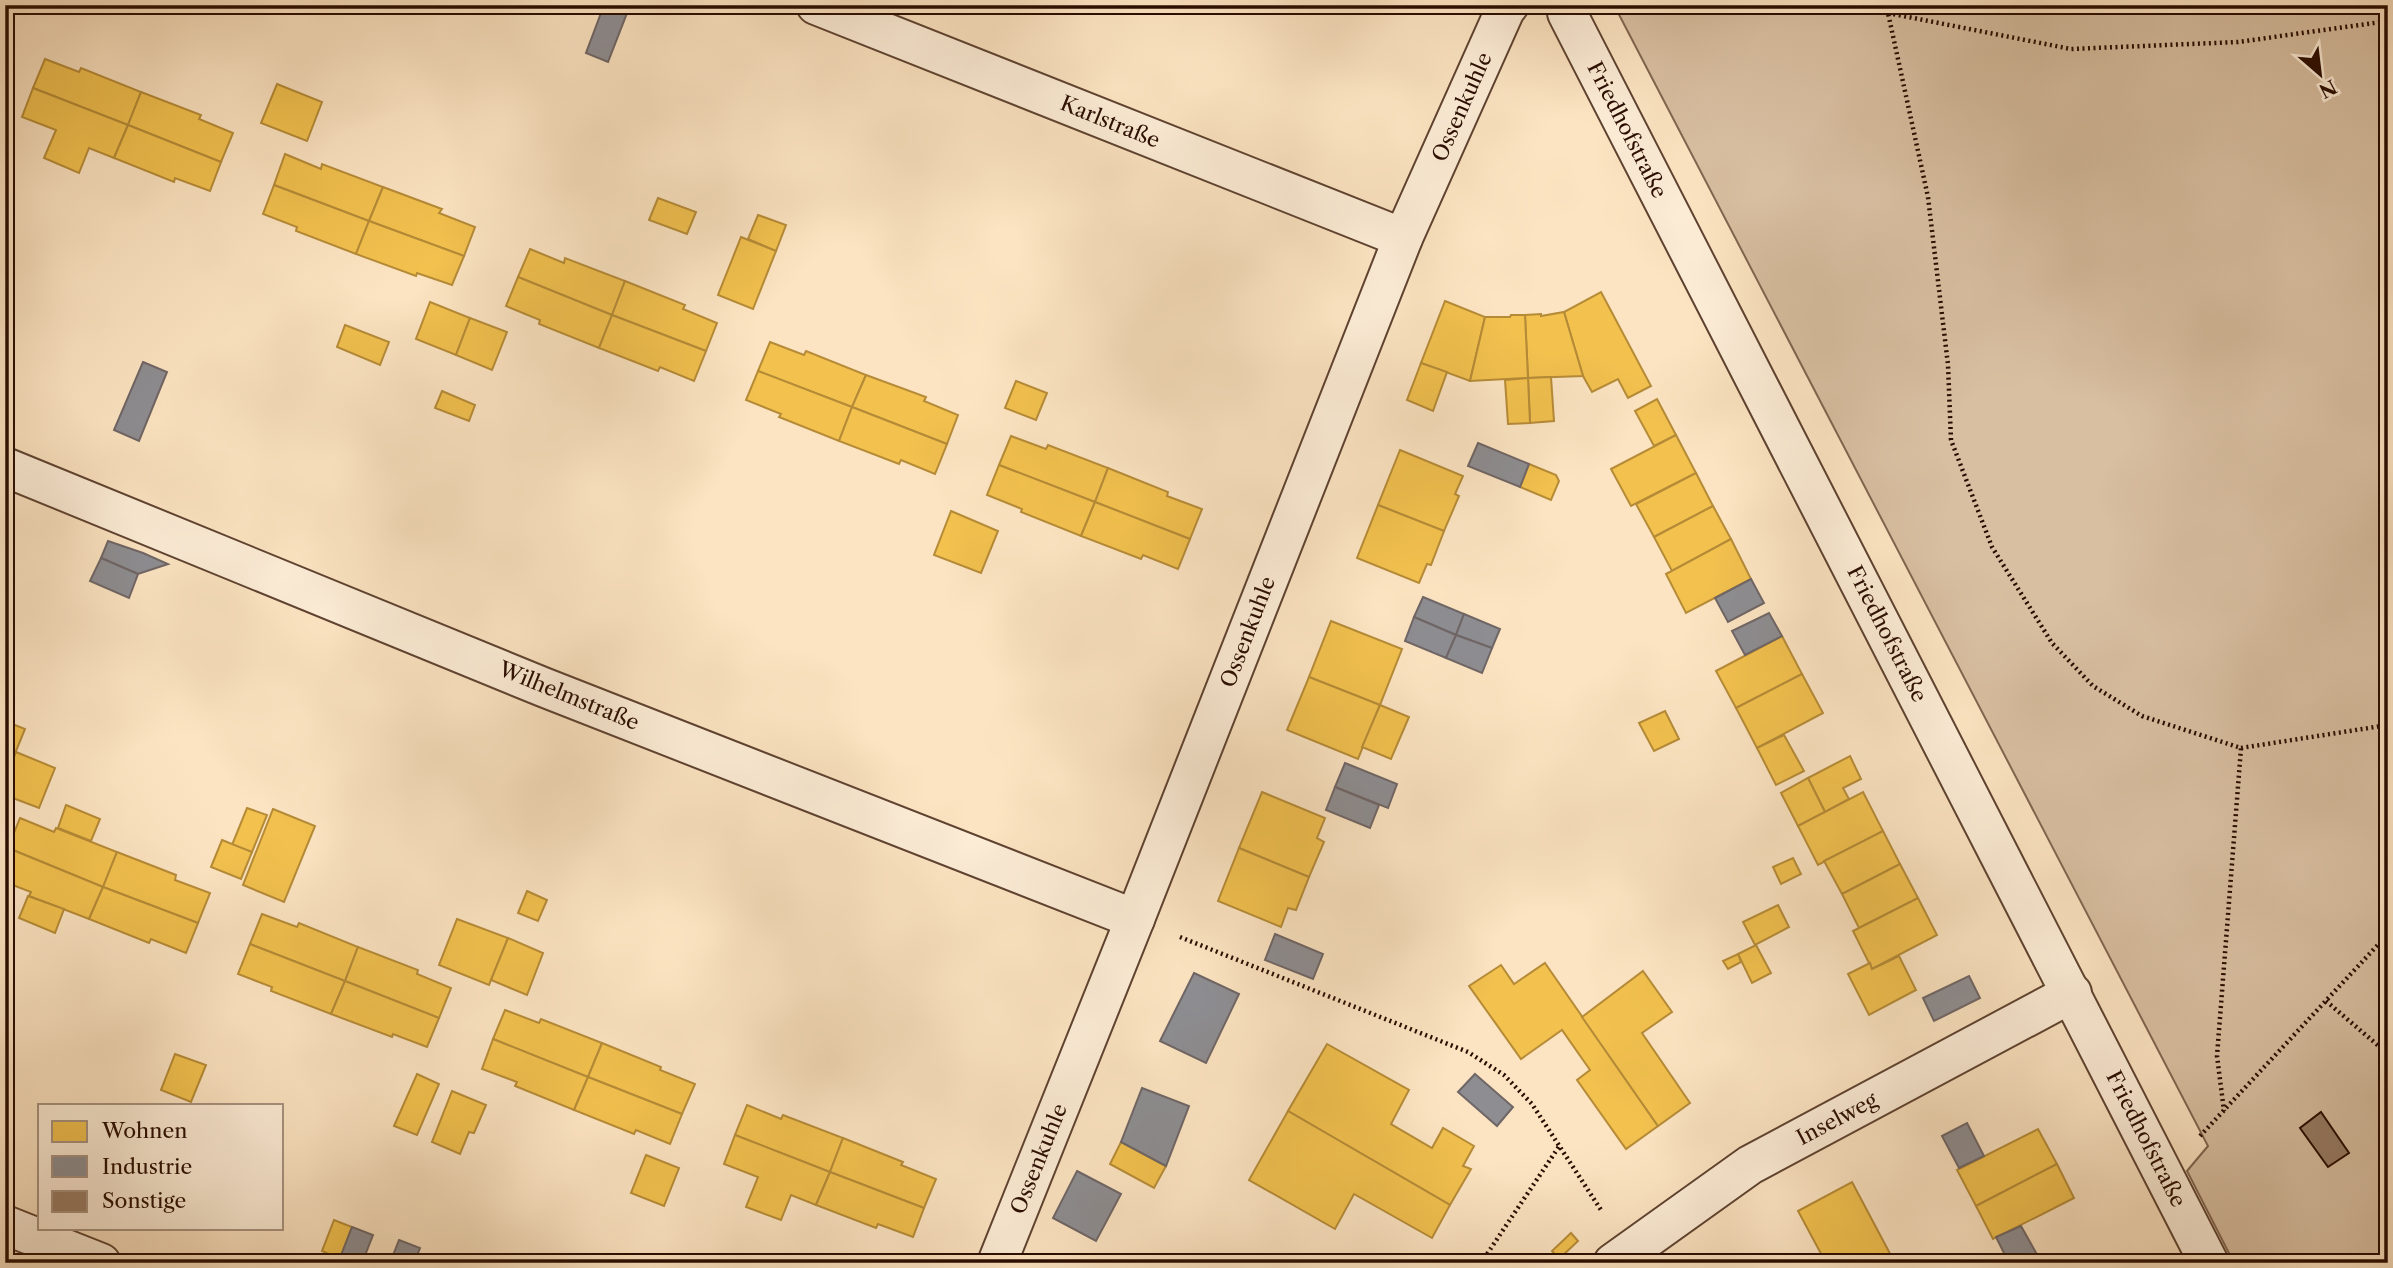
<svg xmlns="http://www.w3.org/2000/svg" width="2393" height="1268" viewBox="0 0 2393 1268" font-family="'Libre Caslon Text',serif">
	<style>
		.green { fill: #d8bfa1; stroke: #806650; stroke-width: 2 }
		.homes { fill: #f2c14e; stroke: #b68b37; stroke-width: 2 }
		.industry { fill: #8d8d92; stroke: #6f6666; stroke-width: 2 }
		.building { fill: #977c65; stroke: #290c00; stroke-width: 2 }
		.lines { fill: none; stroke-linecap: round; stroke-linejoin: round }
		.minor-casing { stroke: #5e4230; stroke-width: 42 }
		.path { stroke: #290c00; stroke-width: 4.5; stroke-dasharray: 2 3.5; stroke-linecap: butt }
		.minor { stroke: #fdedd7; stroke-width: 38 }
		.labels { text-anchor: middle; stroke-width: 7; stroke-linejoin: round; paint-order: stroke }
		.street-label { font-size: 21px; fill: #290c00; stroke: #fdedd7 }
	</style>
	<rect width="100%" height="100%" fill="#fce4c2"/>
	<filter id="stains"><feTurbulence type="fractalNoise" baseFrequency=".00286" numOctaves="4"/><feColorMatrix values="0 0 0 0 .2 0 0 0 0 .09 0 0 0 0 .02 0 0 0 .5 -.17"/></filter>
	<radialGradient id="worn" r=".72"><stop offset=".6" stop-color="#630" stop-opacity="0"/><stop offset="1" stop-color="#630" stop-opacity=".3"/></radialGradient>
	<!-- green -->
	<path class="green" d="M1614 5H2388V1263H2234L2187 1171 2208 1146Z"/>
	<!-- homes -->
	<g class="homes">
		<path d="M45 59 79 72 81 68 141 92 128 125 33 88Z"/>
		<path d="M277 84 322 102 307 141 261 123Z"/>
		<path d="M33 88 128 125 114 158 89 148 79 173 44 158 56 130 22 117Z"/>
		<path d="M141 92 201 115 199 119 233 133 221 162 128 125Z"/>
		<path d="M128 125 221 162 210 191 175 178 174 182 114 158Z"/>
		<path d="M285 154 321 169 322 164 383 187 369 221 274 185Z"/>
		<path d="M274 185 369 221 356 254 296 231 297 227 263 214Z"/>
		<path d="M383 187 442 209 439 213 475 227 464 256 369 221Z"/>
		<path d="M658 198 696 212 687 234 649 220Z"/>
		<path d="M758 215 786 225 776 251 748 239Z"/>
		<path d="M369 221 464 256 452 285 417 273 416 276 356 254Z"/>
		<path d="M741 237 776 251 753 309 718 295Z"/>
		<path d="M530 249 564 263 565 258 625 281 612 315 518 277Z"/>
		<path d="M518 277 612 315 599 348 539 324 540 320 506 306Z"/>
		<path d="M625 281 685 305 683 309 717 323 706 351 612 315Z"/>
		<path d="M1601 292 1651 386 1628 398 1618 379 1592 392 1583 376 1564 312Z"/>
		<path d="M1445 301 1485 317 1470 381 1421 363Z"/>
		<path d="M430 302 470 318 456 355 416 339Z"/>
		<path d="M1564 312 1583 376 1528 378 1525 315 1541 314V316Z"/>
		<path d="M612 315 706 351 694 381 660 367 658 371 599 348Z"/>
		<path d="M1511 315H1525L1528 378 1470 381 1485 317H1510Z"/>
		<path d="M470 318 507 332 492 370 456 355Z"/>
		<path d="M345 325 389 342 380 365 337 347Z"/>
		<path d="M770 342 804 355 806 351 866 375 852 407 758 371Z"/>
		<path d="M1421 363 1447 372 1433 411 1407 400Z"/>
		<path d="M758 371 852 407 839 441 779 417 781 414 746 400Z"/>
		<path d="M866 375 926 397 924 401 958 415 947 444 852 407Z"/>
		<path d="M1551 377 1554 421 1530 423 1528 378Z"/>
		<path d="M1528 378 1530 423 1508 424 1505 380Z"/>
		<path d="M1016 381 1047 393 1036 420 1005 408Z"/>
		<path d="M442 391 475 405 469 421 435 408Z"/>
		<path d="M1657 399 1676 435 1654 446 1635 411Z"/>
		<path d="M852 407 947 444 935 474 901 460 899 464 839 441Z"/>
		<path d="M1676 435 1696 473 1631 506 1611 469Z"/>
		<path d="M1011 436 1046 449 1048 445 1108 468 1095 502 999 465Z"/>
		<path d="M1400 450 1463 476 1455 494 1459 496 1444 531 1378 505Z"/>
		<path d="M1529 464 1556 475 1559 481 1551 500 1520 487Z"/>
		<path d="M999 465 1095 502 1081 536 1021 512 1022 509 987 495Z"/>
		<path d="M1108 468 1168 492 1167 496 1202 509 1190 539 1095 502Z"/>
		<path d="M1696 473 1713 506 1654 537 1636 504Z"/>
		<path d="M1095 502 1190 539 1178 569 1143 555 1141 559 1081 536Z"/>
		<path d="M1378 505 1444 531 1431 565 1427 564 1419 583 1357 558Z"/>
		<path d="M1713 506 1731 539 1672 571 1654 537Z"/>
		<path d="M951 511 998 531 981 573 934 555Z"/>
		<path d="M1731 539 1751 579 1686 613 1666 574Z"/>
		<path d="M1331 621 1402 649 1380 705 1309 677Z"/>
		<path d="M1782 636 1802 674 1736 708 1716 671Z"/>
		<path d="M1802 674 1823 713 1757 748 1736 708Z"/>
		<path d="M1309 677 1380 705 1358 759 1287 730Z"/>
		<path d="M1380 705 1409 717 1391 759 1362 747Z"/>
		<path d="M1665 711 1679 739 1654 751 1639 723Z"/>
		<path d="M5 721 25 729 5 778Z"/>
		<path d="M1784 735 1804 771 1776 785 1757 748Z"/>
		<path d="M16 752 55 768 39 808 5 795V778Z"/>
		<path d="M1850 756 1861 779 1843 788 1849 799 1825 812 1808 778Z"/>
		<path d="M1808 778 1825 812 1798 826 1781 793Z"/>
		<path d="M1262 792 1325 818 1317 838 1324 842 1309 877 1239 848Z"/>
		<path d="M1863 792 1883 831 1818 865 1798 826Z"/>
		<path d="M66 805 100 819 91 841 58 828Z"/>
		<path d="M247 808 267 815 252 852 232 845Z"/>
		<path d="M273 809 315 826 284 902 243 885Z"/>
		<path d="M20 818 54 832 56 828 117 852 103 887 8 848Z"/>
		<path d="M1883 831 1900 864 1842 894 1824 861Z"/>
		<path d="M222 840 252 852 241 879 211 867Z"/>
		<path d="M8 848 103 887 89 919 29 896 31 892 5 882V854Z"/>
		<path d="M1239 848 1309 877 1296 910 1288 908 1281 927 1218 901Z"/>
		<path d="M117 852 176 875 175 880 210 893 198 923 103 887Z"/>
		<path d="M1793 858 1801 874 1781 884 1773 867Z"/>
		<path d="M1900 864 1918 898 1859 928 1842 894Z"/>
		<path d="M103 887 198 923 186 953 151 939 149 943 89 919Z"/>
		<path d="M527 891 547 900 538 921 518 913Z"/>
		<path d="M28 896 64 909 55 933 19 918Z"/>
		<path d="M1918 898 1937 935 1872 969 1853 931Z"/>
		<path d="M1778 905 1789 927 1755 945 1743 922Z"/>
		<path d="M262 914 297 927 299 923 358 947 345 981 250 944Z"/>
		<path d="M457 919 508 938 489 985 439 965Z"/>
		<path d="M508 938 543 953 527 995 491 980Z"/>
		<path d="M250 944 345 981 331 1014 271 991 272 987 238 974Z"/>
		<path d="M1756 945 1771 973 1752 983 1738 954Z"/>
		<path d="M358 947 418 970 417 974 451 988 439 1018 345 981Z"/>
		<path d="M1738 954 1741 962 1728 969 1723 961Z"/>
		<path d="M1899 956 1916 990 1869 1015 1848 974 1870 963 1872 969Z"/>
		<path d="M1545 963 1658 1126 1626 1149 1577 1080 1590 1070 1562 1030 1521 1059 1469 986 1501 965 1514 984Z"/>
		<path d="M1643 971 1672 1012 1642 1033 1690 1103 1658 1126 1582 1017Z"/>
		<path d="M345 981 439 1018 427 1047 393 1034 392 1037 331 1014Z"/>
		<path d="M505 1010 539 1023 541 1019 602 1043 588 1077 493 1039Z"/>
		<path d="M493 1039 588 1077 574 1110 515 1086 517 1082 482 1069Z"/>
		<path d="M602 1043 661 1067 660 1070 695 1084 682 1114 588 1077Z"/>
		<path d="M1327 1044 1409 1090 1391 1124 1432 1148 1443 1128 1474 1146 1463 1166 1471 1169 1450 1205 1288 1111Z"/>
		<path d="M175 1054 206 1065 191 1102 161 1090Z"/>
		<path d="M417 1074 439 1084 417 1135 394 1126Z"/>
		<path d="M588 1077 682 1114 670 1144 636 1130 634 1134 574 1110Z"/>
		<path d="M452 1091 486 1105 474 1133 469 1132 460 1154 432 1142Z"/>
		<path d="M747 1105 781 1119 783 1115 843 1138 830 1172 735 1135Z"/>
		<path d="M1288 1111 1450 1205 1432 1238 1354 1194 1335 1229 1249 1180Z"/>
		<path d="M2038 1129 2057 1164 1976 1206 1957 1170Z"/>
		<path d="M735 1135 830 1172 816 1205 791 1195 781 1220 746 1207 758 1177 724 1164Z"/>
		<path d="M843 1138 903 1162 901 1165 936 1179 924 1208 830 1172Z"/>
		<path d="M1121 1142 1166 1166 1154 1188 1110 1164Z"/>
		<path d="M646 1155 679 1168 664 1206 631 1193Z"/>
		<path d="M2057 1164 2074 1198 1993 1239 1976 1206Z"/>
		<path d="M830 1172 924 1208 913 1237 878 1224 876 1228 816 1205Z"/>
		<path d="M1852 1182 1895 1263H1826L1798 1211Z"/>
		<path d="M334 1220 352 1227 340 1259 322 1251Z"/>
		<path d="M1571 1233 1578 1241 1559 1259 1552 1251Z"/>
	</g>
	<!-- industry -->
	<g class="industry">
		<path d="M604 5H621L629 8 608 62 586 53Z"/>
		<path d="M143 362 167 372 139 441 114 430Z"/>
		<path d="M1478 443 1529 464 1520 487 1468 466Z"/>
		<path d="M108 541 143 553 168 564 138 574 101 558Z"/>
		<path d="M101 558 138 574 129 598 90 581Z"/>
		<path d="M1751 579 1764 603 1728 622 1715 598Z"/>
		<path d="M1423 597 1464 614 1456 635 1414 617Z"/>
		<path d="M1769 613 1782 636 1745 655 1732 631Z"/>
		<path d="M1464 614 1500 629 1492 648 1456 635Z"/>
		<path d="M1414 617 1456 635 1446 658 1405 641Z"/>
		<path d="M1456 635 1492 648 1482 673 1446 658Z"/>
		<path d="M1345 763 1397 784 1388 808 1335 787Z"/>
		<path d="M1335 787 1379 805 1370 828 1326 810Z"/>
		<path d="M1275 934 1323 954 1313 979 1265 960Z"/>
		<path d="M1194 973 1239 994 1206 1063 1160 1041Z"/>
		<path d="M1969 976 1980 998 1934 1021 1923 998Z"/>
		<path d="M1475 1074 1513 1107 1497 1126 1458 1092Z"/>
		<path d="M1142 1088 1189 1106 1166 1166 1121 1142Z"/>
		<path d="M1967 1123 1984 1156 1959 1168 1942 1136Z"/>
		<path d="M1077 1171 1121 1194 1096 1241 1053 1218Z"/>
		<path d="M2021 1226 2039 1258 2030 1263H2009L1996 1237Z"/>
		<path d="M352 1227 373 1235 362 1263H338Z"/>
		<path d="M399 1240 420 1248 414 1263H390Z"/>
	</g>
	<!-- building -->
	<path class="building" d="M2321 1112 2349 1153 2328 1167 2300 1128Z"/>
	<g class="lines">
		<defs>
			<g id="minor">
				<path d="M816 5 1403 238"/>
				<path d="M1566 5 1567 13 2209 1263"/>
				<path d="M5 467 543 687 1135 919"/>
				<path d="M5 1225 101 1263"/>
				<path d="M997 1263 1135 919 1403 238 1505 10 1509 5"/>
				<path d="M1613 1263 1750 1165 2072 993"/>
			</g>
		</defs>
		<!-- minor casing -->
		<use href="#minor" class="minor-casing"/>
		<!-- path -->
		<g class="path">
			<path d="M1883 5 1888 13 1928 197 1948 365 1951 440 1992 547 2052 643 2093 686 2142 716 2241 748 2217 1056 2224 1111"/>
			<path d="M1888 13 2071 49 2238 42 2388 21"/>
			<path d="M2241 748 2388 725"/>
			<path d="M1180 937 1468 1052 1504 1075 1532 1104 1601 1210"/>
			<path d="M2326 1001 2388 1054"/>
			<path d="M2200 1136 2388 934"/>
			<path d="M1481 1263 1560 1145"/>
		</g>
		<!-- minor -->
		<use href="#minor" class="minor"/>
	</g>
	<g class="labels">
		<!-- street labels -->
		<g class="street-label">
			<text transform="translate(1462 107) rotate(-66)" y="7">Ossenkuhle</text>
			<text transform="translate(1110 122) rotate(22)" y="7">Karlstraße</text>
			<text transform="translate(1627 130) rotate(63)" y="7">Friedhofstraße</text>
			<text transform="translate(1248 632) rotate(-69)" y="7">Ossenkuhle</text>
			<text transform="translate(1887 634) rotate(63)" y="7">Friedhofstraße</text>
			<text transform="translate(569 696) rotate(22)" y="7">Wilhelmstraße</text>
			<text transform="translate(1837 1119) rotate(-28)" y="7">Inselweg</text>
			<text transform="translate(2146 1139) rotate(63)" y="7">Friedhofstraße</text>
			<text transform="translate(1039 1159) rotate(-68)" y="7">Ossenkuhle</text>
		</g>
	</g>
	<!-- margin -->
	<rect width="2393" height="1268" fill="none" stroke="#fce4c2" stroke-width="28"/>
	<rect x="7" y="7" width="2379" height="1254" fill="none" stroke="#290c00" stroke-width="3.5"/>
	<rect x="14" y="14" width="2365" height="1240" fill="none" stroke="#290c00" stroke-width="2"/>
	<!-- legend -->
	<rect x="38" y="1104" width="245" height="126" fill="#fdedd7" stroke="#a89381" stroke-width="2"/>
	<rect x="52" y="1121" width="35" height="21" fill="#f2c14e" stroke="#a89381" stroke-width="2"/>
	<text x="102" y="1138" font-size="21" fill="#290c00">Wohnen</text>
	<rect x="52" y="1156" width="35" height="21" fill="#8d8d92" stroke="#a89381" stroke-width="2"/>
	<text x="102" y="1174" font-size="21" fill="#290c00">Industrie</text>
	<rect x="52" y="1191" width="35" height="21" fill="#977c65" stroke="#a89381" stroke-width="2"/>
	<text x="102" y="1208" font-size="21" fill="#290c00">Sonstige</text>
	<!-- north arrow -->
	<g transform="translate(2320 74) rotate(152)" stroke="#fdedd7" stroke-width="5" paint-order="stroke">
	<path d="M0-5L12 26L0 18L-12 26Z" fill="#290c00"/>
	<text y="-10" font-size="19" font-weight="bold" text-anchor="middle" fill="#290c00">N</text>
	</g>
	<rect width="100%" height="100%" filter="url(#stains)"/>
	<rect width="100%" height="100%" fill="url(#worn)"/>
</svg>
